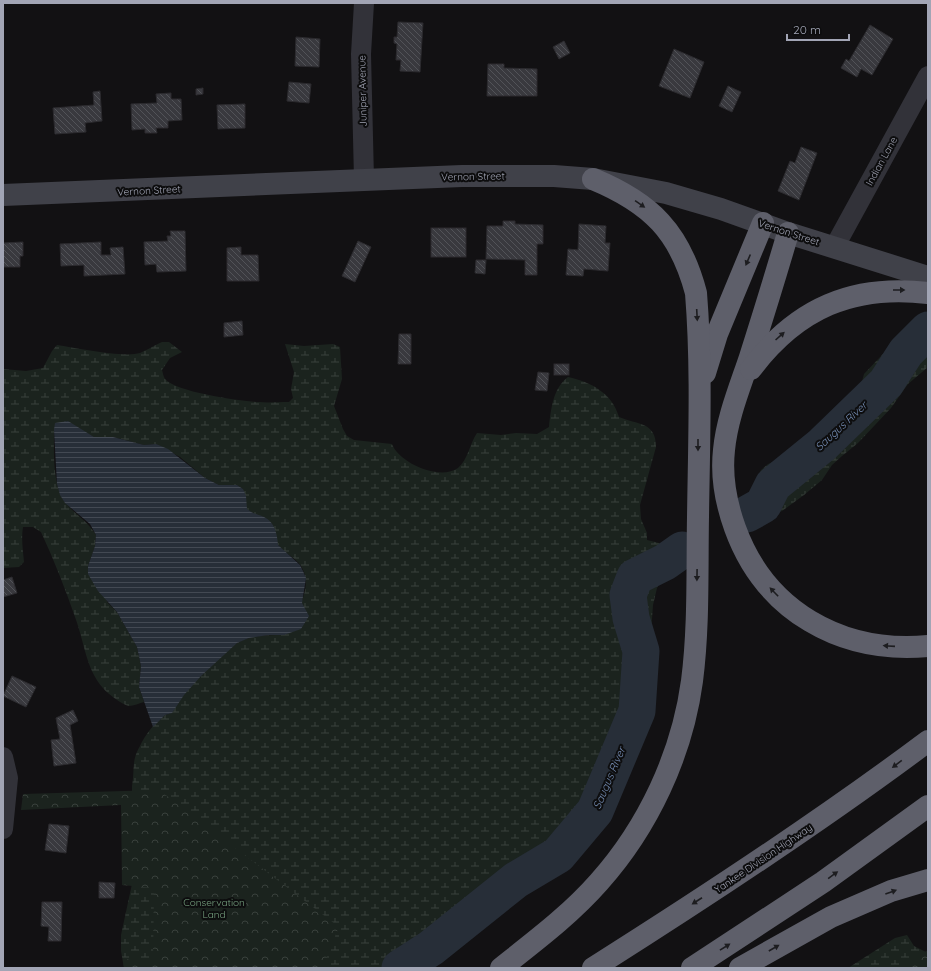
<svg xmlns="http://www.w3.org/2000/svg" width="931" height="971" viewBox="0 0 931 971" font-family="Quicksand,sans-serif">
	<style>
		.wetland { fill: url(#wetland-marsh) }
		.park { fill: url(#park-crowns) }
		.water { fill: url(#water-rules) }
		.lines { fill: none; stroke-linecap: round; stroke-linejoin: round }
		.river { stroke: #272e38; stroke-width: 37 }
		.building { fill: url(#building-back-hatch); stroke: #2c2b2f }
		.minor { stroke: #323239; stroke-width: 20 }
		.secondary { stroke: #404149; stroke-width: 22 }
		.motorway { stroke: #5e5f6a; stroke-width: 22 }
		.oneway { fill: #1d1d20 }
		.labels { text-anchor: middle; stroke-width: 4; stroke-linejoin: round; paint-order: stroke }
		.street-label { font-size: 10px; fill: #a2a5b5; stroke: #0d0d0e }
		.park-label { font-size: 10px; fill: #77a280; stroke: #0d0d0e }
		.water-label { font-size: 11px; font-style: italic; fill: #758db4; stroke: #0d0d0e }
	</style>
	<defs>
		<pattern id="wetland-marsh" width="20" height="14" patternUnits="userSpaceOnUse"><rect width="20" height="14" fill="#1b231e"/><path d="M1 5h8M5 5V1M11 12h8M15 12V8" fill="none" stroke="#39403c"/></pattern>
		<pattern id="park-crowns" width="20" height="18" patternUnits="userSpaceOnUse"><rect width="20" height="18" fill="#1b231e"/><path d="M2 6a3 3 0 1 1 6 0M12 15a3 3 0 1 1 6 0" fill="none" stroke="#39403c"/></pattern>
		<pattern id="water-rules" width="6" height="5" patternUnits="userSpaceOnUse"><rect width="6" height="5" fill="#272e38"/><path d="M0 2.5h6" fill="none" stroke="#434953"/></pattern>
		<pattern id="building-back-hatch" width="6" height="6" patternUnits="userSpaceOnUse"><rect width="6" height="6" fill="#39393e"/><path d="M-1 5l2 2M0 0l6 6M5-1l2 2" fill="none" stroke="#525358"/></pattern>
	</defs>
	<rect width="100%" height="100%" fill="#121113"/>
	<!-- wetland -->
	<g class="wetland">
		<path d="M928 323V367L908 384 891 408 858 443 842 456 832 465 822 480 804 495 782 511 772 515 761 512 755 509 751 501V492L761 470 768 464 793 454 836 412 854 400 860 389 864 374 898 338Z"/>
		<path d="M162 342H169L182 352 170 358 162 370C163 373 163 376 165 379 176 392 239 401 258 402 268 403 278 402 289 402L293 398 291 389 294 372 285 344 304 346 333 344 340 347 342 379 334 406 343 429 347 436 354 440 392 444C399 463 440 481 458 468 468 460 470 443 477 433L501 435 516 433 537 434 549 427C551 409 553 388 568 377 591 382 612 393 619 417 637 425 656 421 656 447L640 505 641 519 647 533V540L671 546 662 557 663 574 657 588 653 605 649 661 639 707 634 722 619 751 611 791 588 819 575 845 561 859 414 968H124L121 951V935L132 884V786C135 770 131 761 140 746 145 735 155 722 165 715 168 714 171 714 172 711 185 691 216 655 237 643 251 635 269 635 284 635 295 616 315 587 301 566 295 557 284 553 278 545 272 536 268 526 264 517L256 515 246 509 243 489 237 485H219L205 478 180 457 156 444 144 445 113 437H94L85 432 54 430C54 450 52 485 65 502 74 514 88 521 96 535L95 546 88 566 108 603 117 612 137 647 141 666 139 687 144 702C140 703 133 706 129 706 124 705 117 700 113 697 86 678 86 646 75 617 65 588 54 560 41 532L33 527H23C21 539 23 550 24 562L19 567 3 568V369L26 371 43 368 52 351 57 345C76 348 124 358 140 353 145 351 155 345 162 342Z"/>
		<path d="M907 935 914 946 926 952 928 968H848L895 938Z"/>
	</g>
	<!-- park -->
	<g class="park">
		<path d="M159 790 339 927 322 968H124L123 959 153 961 154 888 122 885 121 805 21 810 23 794Z"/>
		<path d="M928 950V968H899Z"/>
	</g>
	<!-- water -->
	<path class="water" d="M68 421 94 437H113L144 445 156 444 168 449 205 478 219 485H237L243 489 246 496 247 509C253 514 257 514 264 517 275 522 277 534 278 545L300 565 303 571 306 578 302 603 309 616 301 629 284 635H268L249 638 237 643 201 676 184 695 172 713 165 715 153 727 139 687 141 666 137 647 117 612 98 591 88 574V566L95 546 96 535 90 524 65 503 60 495 57 484 54 430 55 423Z"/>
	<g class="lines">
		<!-- river -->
		<g class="river">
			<path d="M747 514 763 505 773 485 822 445 886 383 906 352 928 330"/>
			<path d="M400 968 431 948 516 880 558 855 595 811 637 711 641 651 631 618 628 595 635 577 665 562 682 550"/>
		</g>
	</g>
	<!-- building -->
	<g class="building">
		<path d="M398 22 423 23 420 72 400 71 401 60H396L397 44 394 43V37H397Z"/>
		<path d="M870 25 893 39 872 75 861 69 857 77 841 68 846 59 849 61Z"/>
		<path d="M296 37 320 39 319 67 295 66Z"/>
		<path d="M564 41 570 53 559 59 553 47Z"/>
		<path d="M674 49 704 62 690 98 659 86Z"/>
		<path d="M488 64H504V68L537 69V96H487Z"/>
		<path d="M289 82 311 84 309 103 287 101Z"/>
		<path d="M728 86 741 92 732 112 719 106Z"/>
		<path d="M203 88V94L196 95V89Z"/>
		<path d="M100 91 102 121 85 123 86 132 55 134 53 108 94 105 93 92Z"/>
		<path d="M171 93V99H181L182 120 168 121V128H156L157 133H145V129L132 130 131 104 157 103 156 94Z"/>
		<path d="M245 104V128L218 129 217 105Z"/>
		<path d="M801 147 817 153 799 200 778 191 790 161 795 163Z"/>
		<path d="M503 221H515V224L543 225V244H537V275H525V260L486 259 487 226H503Z"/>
		<path d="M579 224 606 226 605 243H610L608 271 584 269 583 276 566 275 568 249 578 250Z"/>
		<rect x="431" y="228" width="35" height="29"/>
		<path d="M170 231H185L186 271 157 272 156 264 145 265 144 242 168 241 167 236H171Z"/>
		<path d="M358 241 371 247 355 282 342 276Z"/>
		<path d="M23 242V256H20V267H3V243Z"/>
		<path d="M101 242V255H111L110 248 123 247 125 274 84 276V265L61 266 60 244Z"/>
		<path d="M241 247V255H258L259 281H227V248Z"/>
		<path d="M476 260H486L485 274 475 273Z"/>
		<path d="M242 321 243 335 224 337V323Z"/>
		<path d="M399 334H411V364H398Z"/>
		<rect x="554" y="364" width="15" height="11"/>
		<path d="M538 372 549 373 547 391 535 390Z"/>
		<path d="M12 577 17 593 3 597V580Z"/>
		<path d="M12 676 36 687 26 707 3 696Z"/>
		<path d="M73 710 78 721 70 725 76 763 54 766 51 740 60 739 56 718Z"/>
		<path d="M49 824 69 826 66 853 45 850Z"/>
		<path d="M99 882 115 883 114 898H99Z"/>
		<path d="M42 902H62L61 941H48L49 927 41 926Z"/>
	</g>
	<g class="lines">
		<!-- minor -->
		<g class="minor">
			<path d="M364 179 361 54 364 3"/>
			<path d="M835 246 928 76"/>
			<path d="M3 757 8 778 3 829"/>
		</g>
		<!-- secondary -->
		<path class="secondary" d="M3 195 462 176H554L593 179 666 193 721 209 788 233 928 277"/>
		<!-- motorway -->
		<g class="motorway">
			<path d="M788 233C776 274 763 316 750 357 740 387 727 418 724 450 721 477 726 503 735 528 765 611 841 654 928 646"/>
			<path d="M751 369C797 308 853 284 928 293"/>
			<path d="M705 373 717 334 763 223"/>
			<path d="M501 968C535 941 570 915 599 882 648 827 682 755 692 681 699 627 697 571 698 517 699 442 702 367 696 293 680 232 651 203 593 179"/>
			<path d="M593 968C707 896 820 822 928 741"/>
			<path d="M692 968 823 882 928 806"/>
			<path d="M740 968 831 917 891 891 928 880"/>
		</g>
	</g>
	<!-- one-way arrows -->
	<defs><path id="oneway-solid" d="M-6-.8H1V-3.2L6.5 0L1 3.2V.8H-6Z"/></defs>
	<g class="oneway">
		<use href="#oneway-solid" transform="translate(640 204) rotate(35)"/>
		<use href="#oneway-solid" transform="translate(748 260) rotate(113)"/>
		<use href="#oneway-solid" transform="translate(899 290)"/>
		<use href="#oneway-solid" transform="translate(697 315) rotate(87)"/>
		<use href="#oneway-solid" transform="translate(780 336) rotate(-42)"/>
		<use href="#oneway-solid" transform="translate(698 445) rotate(90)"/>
		<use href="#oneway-solid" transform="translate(697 575) rotate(91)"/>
		<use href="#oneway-solid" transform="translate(774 592) rotate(-134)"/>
		<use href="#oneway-solid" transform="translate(889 646) rotate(-176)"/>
		<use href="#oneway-solid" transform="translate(897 764) rotate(143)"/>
		<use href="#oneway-solid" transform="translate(833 875) rotate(-36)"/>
		<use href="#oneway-solid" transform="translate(891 892) rotate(-20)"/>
		<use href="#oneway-solid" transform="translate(697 901) rotate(147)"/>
		<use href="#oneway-solid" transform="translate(725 947) rotate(-32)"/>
		<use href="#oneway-solid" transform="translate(774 948) rotate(-30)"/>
	</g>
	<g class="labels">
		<!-- street labels -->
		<g class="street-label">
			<text transform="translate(362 91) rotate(-91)" y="4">Juniper Avenue</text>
			<text transform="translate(881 161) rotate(-61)" y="4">Indian Lane</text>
			<text transform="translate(473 176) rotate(-1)" y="4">Vernon Street</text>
			<text transform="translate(149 190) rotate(-3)" y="4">Vernon Street</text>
			<text transform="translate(789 232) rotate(18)" y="4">Vernon Street</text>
			<text transform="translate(763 858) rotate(-34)" y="4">Yankee Division Highway</text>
		</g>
		<!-- park labels -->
		<g class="park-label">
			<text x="214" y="906">Conservation<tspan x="214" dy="12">Land</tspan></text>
		</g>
		<!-- water labels -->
		<g class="water-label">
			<text transform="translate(841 426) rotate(-43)" y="4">Saugus River</text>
			<text transform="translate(609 778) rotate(-67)" y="4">Saugus River</text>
		</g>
	</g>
	<!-- border -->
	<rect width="931" height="971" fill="none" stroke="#a2a5b5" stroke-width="8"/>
	<!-- scale -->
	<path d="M787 34v6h62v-6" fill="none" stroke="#a2a5b5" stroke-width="2"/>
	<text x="793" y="34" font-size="12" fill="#a2a5b5" stroke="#0d0d0e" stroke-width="3" paint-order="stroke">20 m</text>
</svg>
